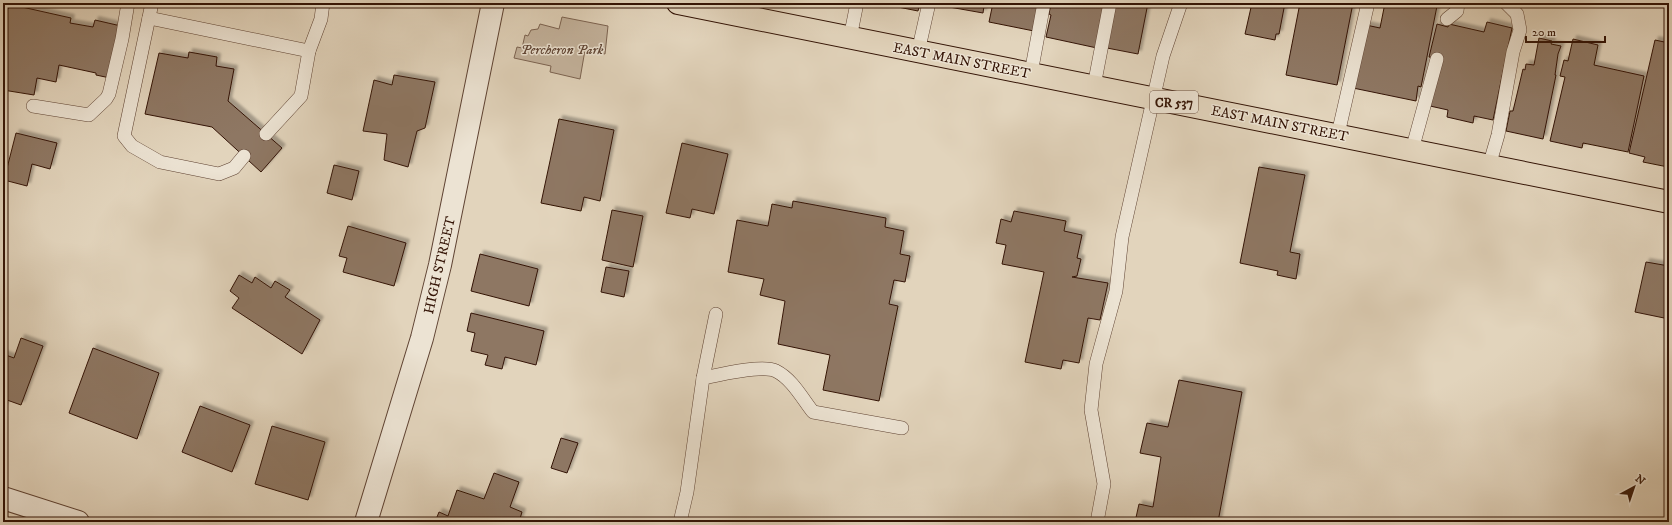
<svg xmlns="http://www.w3.org/2000/svg" width="1672" height="525" viewBox="0 0 1672 525" font-family="'IM FELL DW Pica',serif">
	<style>
		.green { fill: #c4b39d; stroke: #7c6351 }
		.building { fill: #8e7764; stroke: #331305; filter: url(#shadow) }
		.lines { fill: none; stroke-linecap: round; stroke-linejoin: round }
		.service-casing { stroke: #5f4333; stroke-width: 14 }
		.minor-casing { stroke: #5f4333; stroke-width: 24 }
		.primary-casing { stroke: #331305; stroke-width: 24 }
		.service { stroke: #ece3d3; stroke-width: 13 }
		.minor { stroke: #ece3d3; stroke-width: 22 }
		.primary { stroke: #e2d4bc; stroke-width: 22 }
		.labels { text-anchor: middle; stroke-width: 3; stroke-linejoin: round; paint-order: stroke }
		.shield { fill: #ece3d3; stroke: #6a5143; stroke-width: 1 }
		.shield-label { font-size: 13px; font-weight: bold; fill: #331305 }
		.park-label { font-size: 14px; font-style: italic; fill: #5e4333; stroke: #ece3d3 }
		.street-label { font-size: 14px; fill: #331305; stroke: #ece3d3 }
	</style>
	<defs>
		<filter id="shadow"><feDropShadow dx="3.5" dy="-3.5" stdDeviation="1" flood-color="#0004"/></filter>
	</defs>
	<rect width="100%" height="100%" fill="#e2d4bc"/>
	<filter id="stains"><feTurbulence type="fractalNoise" baseFrequency=".005" numOctaves="4"/><feColorMatrix values="0 0 0 0 .2 0 0 0 0 .09 0 0 0 0 .02 0 0 0 .5 -.17"/></filter>
	<radialGradient id="worn" r=".72"><stop offset=".6" stop-color="#630" stop-opacity="0"/><stop offset="1" stop-color="#630" stop-opacity=".3"/></radialGradient>
	<!-- green -->
	<path class="green" d="M562 17 608 26 605 54 585 50 580 79 550 72 551 66 514 58 517 47 522 48 525 35 528 36 531 30 538 29 540 24 559 29Z"/>
	<!-- building -->
	<g class="building">
		<path d="M9 3 23 4 22 7 71 18 70 23 93 27 95 20 121 26 110 78 96 75V73L59 65 56 82 37 78 34 95 3 90V8L8 9Z"/>
		<path d="M878 3H920L918 11Z"/>
		<path d="M938 3H988L987 7 984 6 983 13 938 5Z"/>
		<path d="M993 3H1040L1034 31 989 22Z"/>
		<path d="M1051 3H1106L1097 48 1046 37 1051 15 1049 14Z"/>
		<path d="M1116 3H1148L1138 54 1107 48Z"/>
		<path d="M1252 3H1285L1279 34H1276L1275 40 1245 34Z"/>
		<path d="M1300 3H1353L1337 85 1286 75Z"/>
		<path d="M1385 3H1427L1437 6 1421 87 1418 86 1416 101 1353 88 1366 25 1380 28Z"/>
		<path d="M1487 22 1512 28 1493 120 1474 116 1473 123 1447 117 1448 110 1430 106 1440 59 1429 57 1437 24 1448 27 1449 24 1484 32Z"/>
		<path d="M1539 38 1552 41 1551 44 1561 46 1558 54 1555 75H1556L1543 139 1506 131 1510 111H1513L1523 69 1525 70 1526 64 1534 65Z"/>
		<path d="M1573 39 1598 45 1594 65 1644 76 1628 152 1583 143 1582 148 1550 141 1565 77 1560 76 1564 60 1568 61Z"/>
		<path d="M1655 40 1669 43 1668 167 1643 162 1645 157 1629 153Z"/>
		<path d="M189 52 217 57 216 66 234 69 228 101 282 148 261 172 212 127 145 114 159 53 188 58Z"/>
		<path d="M394 75 435 82 425 128 417 131 408 167 384 160 387 134 363 131 374 80 392 85Z"/>
		<path d="M559 119 614 130 600 201 584 197 581 211 541 203Z"/>
		<path d="M16 133 57 143 50 169 32 164 27 186 4 180Z"/>
		<path d="M682 143 728 154 714 214 692 209 690 218 666 213Z"/>
		<path d="M334 165 359 171 352 200 327 193Z"/>
		<path d="M1259 167 1305 175 1290 252 1300 254 1296 279 1277 275 1278 271 1240 263Z"/>
		<path d="M793 201 886 218 885 227 904 231 900 254 910 256 905 282 894 280 889 304 898 306 879 401 823 390 830 355 778 344 785 301 760 295 764 279 728 272 737 220 768 226 772 204 792 208Z"/>
		<path d="M612 210 643 216 633 267 602 260Z"/>
		<path d="M1014 211 1066 221 1064 231 1082 235 1077 258 1081 259 1077 276 1072 277 1108 283 1100 320 1088 318 1079 363 1063 360 1061 369 1025 362 1044 272 1002 264 1006 245 996 243 1001 219 1011 222Z"/>
		<path d="M348 226 406 243 394 286 343 272 347 258 339 256Z"/>
		<path d="M480 254 538 269 529 306 471 291Z"/>
		<path d="M1646 262 1669 266V319L1635 312Z"/>
		<path d="M606 267 629 271 624 297 601 292Z"/>
		<path d="M239 275 252 283 255 277 271 288 275 281 290 290 285 297 320 320 302 354 232 308 239 298 230 291Z"/>
		<path d="M471 313 544 331 536 365 505 357 502 369 485 365 488 355 471 351 475 333 467 331Z"/>
		<path d="M21 338 43 346 21 405 7 400 3 409V354L14 358Z"/>
		<path d="M93 348 159 373 137 439 69 413Z"/>
		<path d="M1179 380 1242 392 1218 522H1135L1139 504 1153 507 1161 457 1140 453 1147 423 1168 427Z"/>
		<path d="M200 406 250 425 232 472 182 452Z"/>
		<path d="M272 426 325 442 308 500 255 484Z"/>
		<path d="M561 438 578 443 567 473 551 468Z"/>
		<path d="M494 473 519 482 510 507 522 512 519 522H435L439 512 448 516 457 490 484 499Z"/>
	</g>
	<g class="lines">
		<defs>
			<g id="service">
				<path d="M152 3 124 136 132 146 160 162 219 174 234 168 244 156"/>
				<path d="M149 18 309 51"/>
				<path d="M1447 19 1457 11 1458 3"/>
				<path d="M850 38 857 3"/>
				<path d="M918 52 929 3"/>
				<path d="M1031 73 1044 3"/>
				<path d="M1094 86 1110 3"/>
				<path d="M33 106 89 115 106 99 109 94 122 39 128 3"/>
				<path d="M266 134 301 96 309 51 321 19 323 3"/>
				<path d="M1338 134 1368 3"/>
				<path d="M1412 150 1437 59"/>
				<path d="M1489 166 1498 135 1513 52 1520 30 1517 14 1506 3"/>
				<path d="M703 378 716 314"/>
				<path d="M680 522 687 492 703 378C718 375 763 364 776 371 792 379 802 398 813 412L902 428"/>
				<path d="M1097 522 1104 484 1091 410 1096 364 1116 291 1122 237 1163 56 1181 3"/>
			</g>
			<g id="minor">
				<path d="M3 498 78 522"/>
				<path d="M366 522 422 338 440 265 493 3"/>
			</g>
			<path id="primary" d="M678 3 1669 202"/>
		</defs>
		<!-- service casing -->
		<use href="#service" class="service-casing"/>
		<!-- minor casing -->
		<use href="#minor" class="minor-casing"/>
		<!-- primary casing -->
		<use href="#primary" class="primary-casing"/>
		<!-- service -->
		<use href="#service" class="service"/>
		<!-- minor -->
		<use href="#minor" class="minor"/>
		<!-- primary -->
		<use href="#primary" class="primary"/>
	</g>
	<g class="labels">
		<!-- shield labels -->
		<rect class="shield" x="1150" y="91" width="48" height="22" rx="3"/>
		<g class="shield-label">
			<text x="1174" y="107">CR 537</text>
		</g>
		<!-- park labels -->
		<g class="park-label">
			<text x="562" y="54">Percheron Park</text>
		</g>
		<!-- street labels -->
		<g class="street-label">
			<text transform="translate(962 60) rotate(11)" y="5">EAST MAIN STREET</text>
			<text transform="translate(1280 123) rotate(11)" y="5">EAST MAIN STREET</text>
			<text transform="translate(439 265) rotate(-77)" y="5">HIGH STREET</text>
		</g>
	</g>
	<!-- margin -->
	<rect width="1672" height="525" fill="none" stroke="#e2d4bc" stroke-width="16"/>
	<rect x="4" y="4" width="1664" height="517" fill="none" stroke="#331305" stroke-width="2"/>
	<rect x="8" y="8" width="1656" height="509" fill="none" stroke="#331305"/>
	<!-- north arrow -->
	<g transform="translate(1634 487) rotate(40)" stroke="#ece3d3" stroke-width="3" paint-order="stroke">
	<path d="M0-3L7 15L0 10L-7 15Z" fill="#331305"/>
	<text y="-6" font-size="11" font-weight="bold" text-anchor="middle" fill="#331305">N</text>
	</g>
	<!-- scale -->
	<path d="M1526 36v6h79v-6" fill="none" stroke="#331305" stroke-width="2"/>
	<text x="1532" y="36" font-size="12" fill="#331305" stroke="#ece3d3" stroke-width="3" paint-order="stroke">20 m</text>
	<rect width="100%" height="100%" filter="url(#stains)"/>
	<rect width="100%" height="100%" fill="url(#worn)"/>
</svg>
